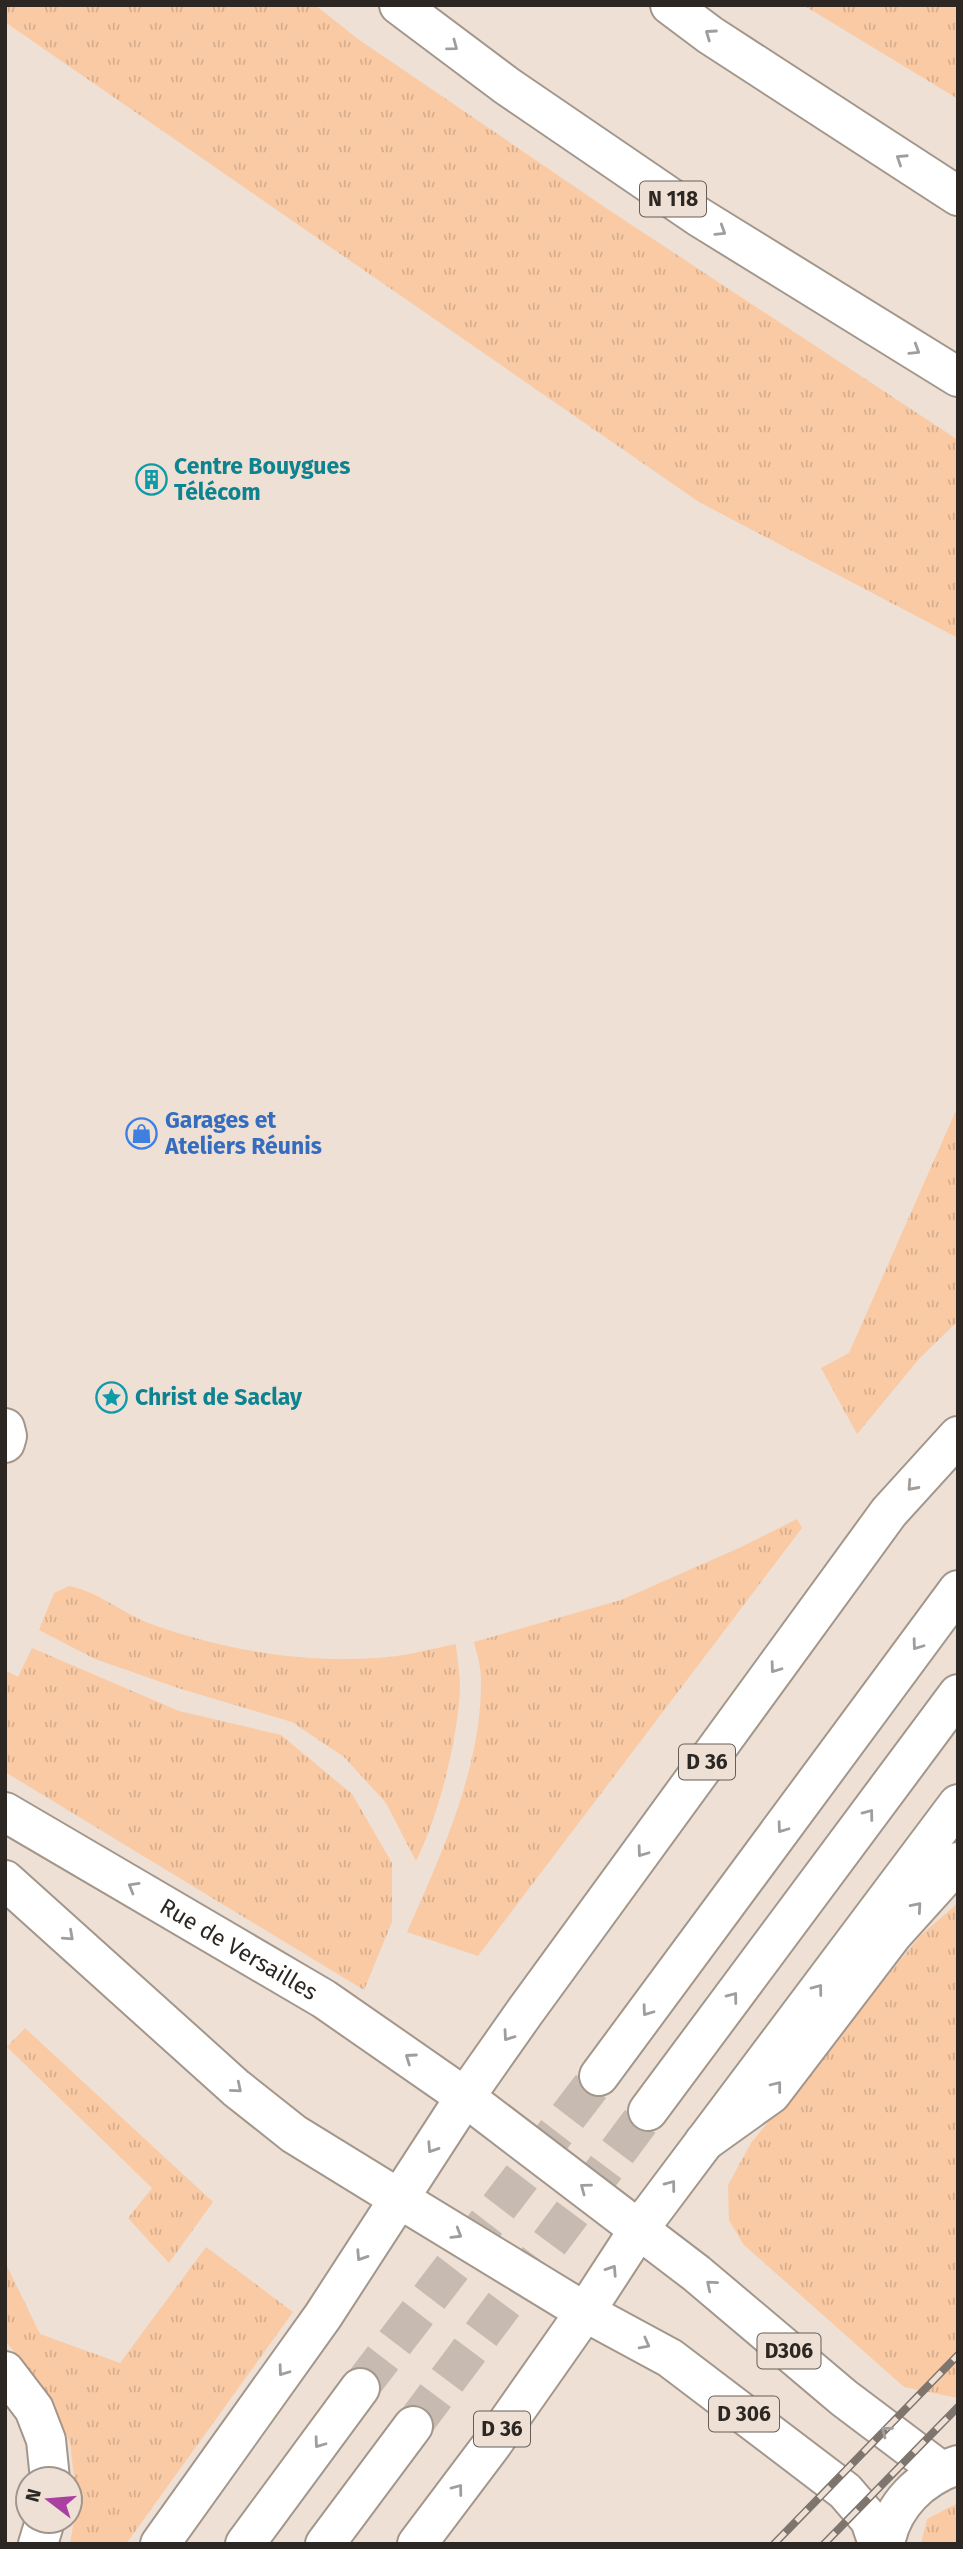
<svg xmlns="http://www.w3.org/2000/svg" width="963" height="2549" viewBox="0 0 963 2549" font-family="'Fira Sans',sans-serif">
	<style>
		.grass { fill: url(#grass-tufts) }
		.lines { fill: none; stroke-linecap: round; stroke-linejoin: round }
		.primary-tunnel { stroke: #c7bbb1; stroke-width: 38; stroke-dasharray: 38 19; stroke-linecap: butt }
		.street-casing { stroke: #a3968b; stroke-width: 42 }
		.secondary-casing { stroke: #a3968b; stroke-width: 42 }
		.primary-casing { stroke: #a3968b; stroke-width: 42 }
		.highway-casing { stroke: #a3968b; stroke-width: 42 }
		.street { stroke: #fff; stroke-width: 38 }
		.secondary { stroke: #fff; stroke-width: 38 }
		.primary { stroke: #fff; stroke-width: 38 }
		.highway { stroke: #fff; stroke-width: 38 }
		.rail-casing { stroke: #7e756e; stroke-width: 8 }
		.rail { stroke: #eee0d5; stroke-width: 5; stroke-dasharray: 16; stroke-linecap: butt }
		.oneway { stroke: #a09e9c }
		.labels { text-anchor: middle; stroke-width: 7; stroke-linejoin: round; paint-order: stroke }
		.shield { fill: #eee0d5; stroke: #665e58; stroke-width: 2 }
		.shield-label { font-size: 21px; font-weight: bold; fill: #2c2723 }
		.culture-label { font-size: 23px; font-weight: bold; fill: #0d838f; stroke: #eee0d5; text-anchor: start }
		.shop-label { font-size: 23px; font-weight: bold; fill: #366cbe; stroke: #eee0d5; text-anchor: start }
		.street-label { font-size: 23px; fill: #2c2723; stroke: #eee0d5 }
	</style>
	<defs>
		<pattern id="grass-tufts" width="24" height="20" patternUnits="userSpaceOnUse" patternTransform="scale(1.75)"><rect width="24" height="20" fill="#facaa4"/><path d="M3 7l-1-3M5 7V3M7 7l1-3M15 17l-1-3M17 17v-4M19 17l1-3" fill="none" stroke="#d6ae8d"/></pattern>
	</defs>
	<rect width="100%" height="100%" fill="#eee0d5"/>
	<!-- grass -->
	<g class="grass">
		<path d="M5 5H315L358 39 609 210 958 440V638L699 502 5 22Z"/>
		<path d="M803 5H958V99Z"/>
		<path d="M958 1106V1321L919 1359 857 1434 821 1368 849 1353Z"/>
		<path d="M797 1519 802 1528 478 1956 407 1932C442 1853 482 1767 481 1679 481 1667 477 1654 474 1642L621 1600 739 1548Z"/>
		<path d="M69 1586C100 1592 123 1614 151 1624 224 1650 300 1663 377 1658 403 1657 430 1649 456 1644 457 1658 460 1673 460 1687 458 1739 439 1815 416 1861L386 1803 344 1757 292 1722 181 1689 95 1659 39 1630 54 1593Z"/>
		<path d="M32 1648 179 1711 281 1735 352 1794 392 1863V1922L364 1990 5 1772V1670L18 1677Z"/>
		<path d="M958 1903V2398L904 2387 743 2244 729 2220 728 2185 751 2143 920 1936Z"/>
		<path d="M25 2028 213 2202 169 2263 128 2218 152 2188 7 2047Z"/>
		<path d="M206 2247 293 2312 126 2544H70L77 2502 70 2443 55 2407 5 2340V2262L40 2334 120 2363Z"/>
		<path d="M958 2503V2544H921L927 2519Z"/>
	</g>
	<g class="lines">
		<!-- primary-tunnel -->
		<g class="primary-tunnel">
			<path d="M360 2388 599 2076"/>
			<path d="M413 2426 648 2111"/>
		</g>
		<defs>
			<g id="street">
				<path d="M5 2371 34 2409 46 2440 50 2479"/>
				<path d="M38 2544 45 2521"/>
			</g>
			<g id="secondary">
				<path d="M5 1428 7 1436 5 1443"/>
				<path id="s1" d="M5 1812 324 1999 465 2097"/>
				<path d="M5 1880 236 2088 294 2134 398 2198"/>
			</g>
			<g id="primary">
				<path d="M599 2076 958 1590"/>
				<path d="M465 2097 696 2273 844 2398 941 2471"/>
				<path d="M648 2111 958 1694"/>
				<path d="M398 2198 585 2312 670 2358 845 2491 870 2520 878 2544"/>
				<path d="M160 2544 323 2316 465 2097 524 2013 889 1512 958 1436"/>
				<path d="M245 2544 360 2388"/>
				<path d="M325 2544 413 2426"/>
				<path d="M417 2544 493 2443 585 2312 639 2229 958 1804"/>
				<path d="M885 2544C892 2505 921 2477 958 2465"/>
			</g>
			<g id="highway">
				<path d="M399 5 507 86 699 217 958 377"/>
				<path d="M670 5 710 35 958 196"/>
				<path d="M704 2142 771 2094 893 1934 958 1862"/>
			</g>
		</defs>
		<!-- street casing -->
		<use href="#street" class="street-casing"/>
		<!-- secondary casing -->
		<use href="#secondary" class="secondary-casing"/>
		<!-- primary casing -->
		<use href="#primary" class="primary-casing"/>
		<!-- highway casing -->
		<use href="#highway" class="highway-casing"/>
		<!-- street -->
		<use href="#street" class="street"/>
		<!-- secondary -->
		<use href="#secondary" class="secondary"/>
		<!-- primary -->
		<use href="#primary" class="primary"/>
		<!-- highway -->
		<use href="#highway" class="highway"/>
		<defs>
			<g id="rail">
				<path d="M774 2544 958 2355"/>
				<path d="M824 2544 958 2407"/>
			</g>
		</defs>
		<!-- rail casing -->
		<use href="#rail" class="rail-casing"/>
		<!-- rail -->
		<use href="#rail" class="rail"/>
	</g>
	<!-- one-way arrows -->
	<defs><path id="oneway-chevron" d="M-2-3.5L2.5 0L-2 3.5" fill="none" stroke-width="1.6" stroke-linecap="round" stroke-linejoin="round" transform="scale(1.75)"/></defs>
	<g class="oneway">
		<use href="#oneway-chevron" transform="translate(710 34) rotate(-145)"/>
		<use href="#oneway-chevron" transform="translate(453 46) rotate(37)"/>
		<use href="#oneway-chevron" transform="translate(901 159) rotate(-147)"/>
		<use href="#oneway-chevron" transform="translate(721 231) rotate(32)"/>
		<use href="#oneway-chevron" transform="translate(915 350) rotate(32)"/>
		<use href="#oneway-chevron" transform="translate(912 1486) rotate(132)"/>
		<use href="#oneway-chevron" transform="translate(917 1645) rotate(126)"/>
		<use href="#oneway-chevron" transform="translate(775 1668) rotate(126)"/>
		<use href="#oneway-chevron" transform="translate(869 1814) rotate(-53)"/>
		<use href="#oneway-chevron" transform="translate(782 1828) rotate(126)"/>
		<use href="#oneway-chevron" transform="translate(642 1852) rotate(126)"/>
		<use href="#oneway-chevron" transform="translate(133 1887) rotate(-150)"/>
		<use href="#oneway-chevron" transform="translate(917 1907) rotate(-49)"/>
		<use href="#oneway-chevron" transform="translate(69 1936) rotate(42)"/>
		<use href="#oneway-chevron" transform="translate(818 1989) rotate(-53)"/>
		<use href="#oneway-chevron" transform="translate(733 1997) rotate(-53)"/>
		<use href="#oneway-chevron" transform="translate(647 2011) rotate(126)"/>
		<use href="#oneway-chevron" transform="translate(508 2036) rotate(125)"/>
		<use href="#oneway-chevron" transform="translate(410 2058) rotate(-145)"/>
		<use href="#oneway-chevron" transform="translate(777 2086) rotate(-52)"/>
		<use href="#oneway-chevron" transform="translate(237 2088) rotate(40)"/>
		<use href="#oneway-chevron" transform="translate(432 2148) rotate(123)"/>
		<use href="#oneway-chevron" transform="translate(671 2185) rotate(-53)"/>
		<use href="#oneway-chevron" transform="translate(585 2188) rotate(-143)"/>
		<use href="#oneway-chevron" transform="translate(457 2234) rotate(31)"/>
		<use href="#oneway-chevron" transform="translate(361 2256) rotate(123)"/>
		<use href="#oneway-chevron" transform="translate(612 2270) rotate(-57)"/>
		<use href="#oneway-chevron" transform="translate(711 2285) rotate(-140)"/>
		<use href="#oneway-chevron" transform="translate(645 2344) rotate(28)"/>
		<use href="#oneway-chevron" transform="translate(283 2371) rotate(126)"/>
		<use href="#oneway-chevron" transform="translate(886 2431) rotate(-142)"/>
		<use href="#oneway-chevron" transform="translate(319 2443) rotate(126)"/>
		<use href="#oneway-chevron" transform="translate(458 2489) rotate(-53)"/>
	</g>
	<!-- icons -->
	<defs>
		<symbol id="building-ring" viewBox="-11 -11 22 22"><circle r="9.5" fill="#eee0d5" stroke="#0f9aa8" stroke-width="1.5"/><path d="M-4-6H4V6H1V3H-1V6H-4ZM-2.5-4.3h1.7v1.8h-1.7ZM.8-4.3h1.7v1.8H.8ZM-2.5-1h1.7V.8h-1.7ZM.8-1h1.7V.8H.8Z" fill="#0f9aa8"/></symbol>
		<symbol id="shop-ring" viewBox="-11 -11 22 22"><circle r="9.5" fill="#eee0d5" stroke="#3f7fe0" stroke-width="1.5"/><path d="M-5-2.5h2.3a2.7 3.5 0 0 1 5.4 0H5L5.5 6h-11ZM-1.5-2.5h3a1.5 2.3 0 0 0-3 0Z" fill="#3f7fe0"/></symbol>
		<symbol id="sight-ring" viewBox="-11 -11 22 22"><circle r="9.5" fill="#eee0d5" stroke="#0f9aa8" stroke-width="1.5"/><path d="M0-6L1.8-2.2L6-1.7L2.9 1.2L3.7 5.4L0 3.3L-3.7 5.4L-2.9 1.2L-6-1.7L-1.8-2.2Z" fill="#0f9aa8"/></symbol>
	</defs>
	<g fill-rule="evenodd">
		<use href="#building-ring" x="134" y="462" width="35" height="35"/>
		<use href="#shop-ring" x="124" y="1116" width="35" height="35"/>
		<use href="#sight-ring" x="94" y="1380" width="35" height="35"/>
	</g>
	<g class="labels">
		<!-- shield labels -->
		<g class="shield">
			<rect x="640" y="181.5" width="66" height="35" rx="5"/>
			<rect x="679" y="1744.5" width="56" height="35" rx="5"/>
			<rect x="757.5" y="2333.5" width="63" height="35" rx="5"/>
			<rect x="709" y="2396.5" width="70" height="35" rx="5"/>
			<rect x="474" y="2411.5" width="56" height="35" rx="5"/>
		</g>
		<g class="shield-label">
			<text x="673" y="206">N 118</text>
			<text x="707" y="1769">D 36</text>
			<text x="789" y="2358">D306</text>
			<text x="744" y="2421">D 306</text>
			<text x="502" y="2436">D 36</text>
		</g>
		<!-- culture labels -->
		<g class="culture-label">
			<text x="174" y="474">Centre Bouygues<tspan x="174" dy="26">Télécom</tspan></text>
			<text x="135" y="1405">Christ de Saclay</text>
		</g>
		<!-- shop labels -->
		<g class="shop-label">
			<text x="165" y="1128">Garages et<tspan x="165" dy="26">Ateliers Réunis</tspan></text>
		</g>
		<!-- street labels -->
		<g class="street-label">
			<text dy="8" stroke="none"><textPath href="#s1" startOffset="271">Rue de Versailles</textPath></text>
		</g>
	</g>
	<!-- border -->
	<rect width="963" height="2549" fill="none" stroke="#2c2723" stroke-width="14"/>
	<!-- north arrow -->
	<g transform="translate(49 2500) rotate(286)"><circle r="33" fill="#eee0d5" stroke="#a0968e" stroke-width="2"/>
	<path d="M0-5L12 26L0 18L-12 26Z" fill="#aa40a1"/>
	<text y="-10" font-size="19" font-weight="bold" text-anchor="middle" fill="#2c2723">N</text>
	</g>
</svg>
